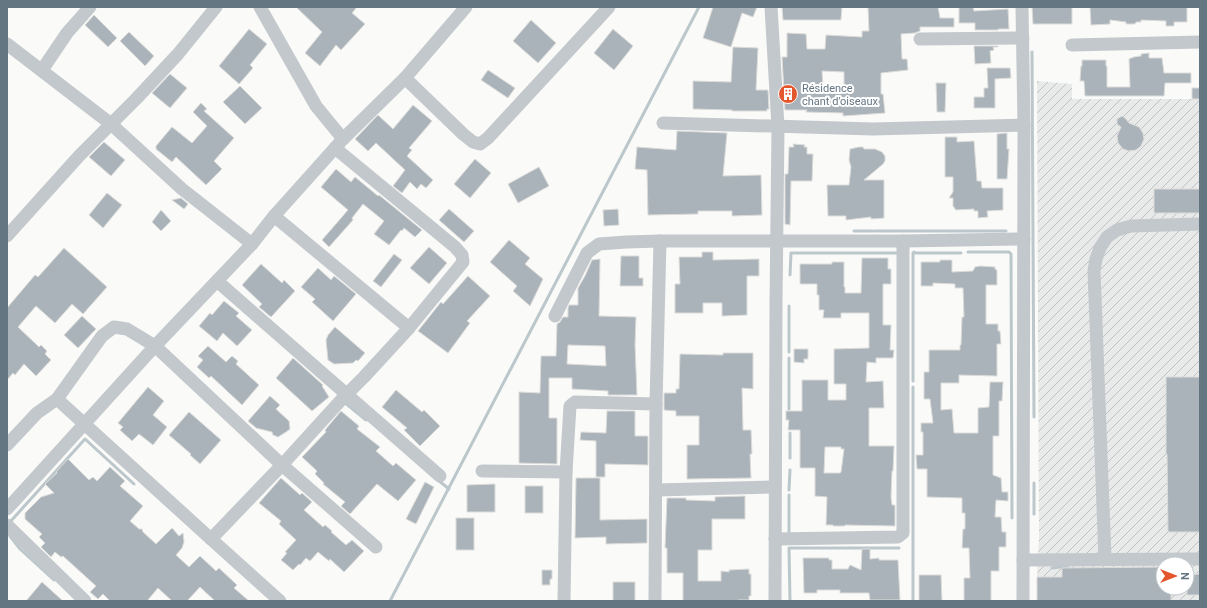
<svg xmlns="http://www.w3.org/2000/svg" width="1207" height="608" viewBox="0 0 1207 608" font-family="Roboto,sans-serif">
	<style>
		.industrial { fill: url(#industrial-furrows); fill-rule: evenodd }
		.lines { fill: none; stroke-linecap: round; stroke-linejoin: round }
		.stream { stroke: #bbc7cb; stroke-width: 3 }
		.building { fill: #aab3b9; stroke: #dcdcda; fill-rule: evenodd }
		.minor { stroke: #c3c8cc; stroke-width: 13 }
		.labels { text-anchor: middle; stroke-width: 4; stroke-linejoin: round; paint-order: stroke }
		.poi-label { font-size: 11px; fill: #657683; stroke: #fff; text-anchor: start }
	</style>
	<defs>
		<pattern id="industrial-furrows" width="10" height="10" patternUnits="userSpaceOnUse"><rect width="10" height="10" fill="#e8e9e9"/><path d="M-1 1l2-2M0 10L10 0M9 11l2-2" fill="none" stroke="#c0c1c2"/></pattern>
	</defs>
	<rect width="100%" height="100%" fill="#fafaf8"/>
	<!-- industrial -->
	<path class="industrial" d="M1037 81 1072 84V99H1200V601H1037V577L1039 536ZM1163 564H1187V588H1163Z"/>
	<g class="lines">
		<!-- stream -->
		<g class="stream">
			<path d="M1032 52 1034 417"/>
			<path d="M854 231H873"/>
			<path d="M875 231H1006"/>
			<path d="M968 252H1009L1011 254 1012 518"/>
			<path d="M914 253H961"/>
			<path d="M790 275 791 253H899"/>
			<path d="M789 306V352"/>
			<path d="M789 358V409"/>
			<path d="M913 381V253L914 252"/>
			<path d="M344 402 366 420"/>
			<path d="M790 433V458"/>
			<path d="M438 480 449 489"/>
			<path d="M789 490 790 470"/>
			<path d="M789 495V533"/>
			<path d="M1034 514V483"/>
			<path d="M10 522 85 439 134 484"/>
			<path d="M10 536 20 549 54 580"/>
			<path d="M1052 568 1068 566"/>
			<path d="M790 600 789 548H899"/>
			<path d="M390 601 699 7"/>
			<path d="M913 601V387"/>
		</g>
	</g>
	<!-- building -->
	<g class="building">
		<path d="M296 7H357L352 13 365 24 341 50 336 45 320 66 305 53 322 32Z"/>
		<path d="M713 7H757L753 17 742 13 731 47 703 38Z"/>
		<path d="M782 7H842L841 19V20H783Z"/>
		<path d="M868 7H938L940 18H954V27H920V31L915 33 901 34 902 59H907L908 70 881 73V94H883L885 113 843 116V113L806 112 807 110H785L782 57H787V33L806 34 807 49H825L826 35 862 37V31H869ZM822 71 844 72V87H823Z"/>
		<path d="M959 7H973L974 11 1008 9 1009 29H998V30H975V23H959Z"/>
		<path d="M1032 7H1072V24H1033Z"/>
		<path d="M1090 7H1187V22H1174V26H1166V21L1141 20V22H1136L1135 24H1126V22L1110 20V24L1091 25Z"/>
		<path d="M94 15 117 38 108 47 85 25Z"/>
		<path d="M531 20 556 43 538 63 513 41Z"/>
		<path d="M249 29 267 44 250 65 253 68 239 84 219 66Z"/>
		<path d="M613 29 633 46 614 70 594 53Z"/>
		<path d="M129 32 154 56 145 66 120 41Z"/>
		<path d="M974 46H998V47H993L994 50 990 51 991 63 975 64Z"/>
		<path d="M733 47 758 48 756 90H768L769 109H767V111H732V110L693 109V81L731 82Z"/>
		<path d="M1149 53V58H1162L1164 73H1191V83H1165L1164 96H1085L1084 81H1080L1081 66H1082V60H1106V66H1107V87H1130L1129 59 1134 57 1141 56V54Z"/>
		<path d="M987 68H1010L1011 78 995 79V108H974V97H984V88H988Z"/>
		<path d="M488 70 515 88 508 98 481 80Z"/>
		<path d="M170 74 187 88 170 108 152 93Z"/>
		<path d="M936 83H946L945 112H937Z"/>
		<path d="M240 86 262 108 245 124 223 102Z"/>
		<rect x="1192" y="88" width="8" height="11"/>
		<path d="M201 103 207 109 204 111 234 138 214 161 222 169 206 185 176 157 172 162 156 149V146L172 127 192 143 207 126 193 112Z"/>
		<path d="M413 105 432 121 409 148 412 150 407 156 433 180 426 188 421 184 417 189 410 182 402 193 393 186 405 170 376 143 368 151 355 139 378 115 393 129Z"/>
		<path d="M1122 116 1125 118 1129 123 1139 127 1143 133 1144 139 1141 146 1136 150 1129 151 1123 149 1118 143 1117 136 1121 127 1117 124V119Z"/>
		<path d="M677 131 727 133 723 176 761 175 762 215 732 216V211H698V214L648 215 647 170 635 169 637 147 676 150Z"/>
		<path d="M1007 133V149H1009L1007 179H997V134Z"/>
		<path d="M945 137H957V142L974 141 977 181H981L982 188H1003V210L987 211 988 217 978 218V211H974V209L956 210 953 206V198H949L953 192V177H945Z"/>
		<path d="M104 142 125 160 111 176 89 157Z"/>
		<path d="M793 144 805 145 804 147H807V154H813L812 181H791L790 225 785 224V174H788L789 147H794Z"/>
		<path d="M859 147H863L864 149H875L882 152 885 156V161L883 164 864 180H884V218L871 219V217L846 220V216H828L827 185H849L851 167 849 160 850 149Z"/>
		<path d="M475 159 491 173 470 198 454 184Z"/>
		<path d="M539 167 549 186 518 203 508 184Z"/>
		<path d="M336 169 351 182 355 177 378 196 379 195 422 230 415 237 404 228 402 231 401 230 389 245 374 234 384 221 363 204 352 218 353 220 329 247 322 240 348 210 321 187Z"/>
		<rect x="1154" y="189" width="46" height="24"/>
		<path d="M107 193 122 205 103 228 89 215Z"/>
		<path d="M181 198 188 204 184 209 172 200Z"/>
		<path d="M449 209 474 231 464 242 439 220Z"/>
		<path d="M618 209 619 225 604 226 603 210Z"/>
		<path d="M161 210 171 221 161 231 152 222Z"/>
		<path d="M509 240 530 258 525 264 543 279 530 306 513 291 517 286 490 262Z"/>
		<path d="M429 247 447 263 429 284 410 268Z"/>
		<path d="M64 248 107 287 83 314 72 304 55 323 36 306 18 327 39 347 41 345 47 351 45 354 51 360 36 376 24 364 15 375 13 373 7 380V308L35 275 38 277Z"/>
		<path d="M702 252H713V260L759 259V276H747V315L722 316V303H703V313H675V284H680L679 257H702Z"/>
		<path d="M394 254 402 260 381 287 373 281Z"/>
		<path d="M621 256H639V278H643V286H620Z"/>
		<path d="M862 258H888V269H891V284H883V325H891L890 350H894L893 358H876V363L867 362 866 382 883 381 884 408H869V446H894L893 471H892L891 497 892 505H895V526L845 525V526H833V525H826L827 497 815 496V468H800V430H788L789 420H786V411H802V380H828V400H846V384H834V349L869 348V313H841V318H823L824 310H819V295H817V284H800V264H832V262H844V287H845V293H861ZM825 447H841V449H844L841 472 840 473H824Z"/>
		<path d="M600 259 599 316 636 317 635 345 637 395H608V391L572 389V378H549V418H557V464L519 463V392L540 393 541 356H556L557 324 560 322 563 317H568V308L569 305H578V288L585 276 592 260ZM568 345 605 346 606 366 567 364Z"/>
		<path d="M940 260H952V272L973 271 975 267 980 266 995 267V269L997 270V285H986V324H998V331H1000L1001 344H997V376L959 375V383H941V410L952 409 954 433H978V408L989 407 990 382H1003L1002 401H999V436H993V475L1001 478 1002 492H1008V501L996 500 995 517H1001L1002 532H1006V547H999V571H991V601H964V578H970L969 548H962L963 529H965V513H962V498L927 497V469H917L916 455H923V432H921V423H933L930 399H924V372H929V350H960V345H961L962 317H964L963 288H955V284L933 283V286H921V262H940Z"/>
		<path d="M261 264 282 283 284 280 295 291 271 317 259 307 262 304 242 285Z"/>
		<path d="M318 268 331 280 334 276 356 294 333 321 312 302 315 299 301 287Z"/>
		<path d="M468 276 490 296 467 321 470 323 448 353 418 331 441 302 443 304Z"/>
		<path d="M224 301 239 313 236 316 252 330 237 346 223 333 217 341 199 326 210 313 212 315Z"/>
		<path d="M82 316 96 329 78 348 64 335Z"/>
		<path d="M335 327 365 353 358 361 356 360 353 363 334 364 328 360 326 340 328 335Z"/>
		<path d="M208 346 226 362 232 356 238 361 236 364 259 385 242 405 211 376 209 378 197 367 203 360 198 356Z"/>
		<path d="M794 349H808V359H804V363L794 362Z"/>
		<path d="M723 353H753V389L742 388 743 430H751L752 454H750L751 478 687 479V445H699V416H676V411L664 410V393H676V389H679L680 354 723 355Z"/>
		<path d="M293 358 323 385 322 386 329 397 312 411 276 378Z"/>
		<path d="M1166 377H1200V532H1168L1167 454H1166Z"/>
		<path d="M148 387 164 401 153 415 167 427 153 445 139 434 132 441 120 430 123 427 118 423Z"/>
		<path d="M396 390 422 412 424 410 440 426 420 446 404 430 407 428 382 407Z"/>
		<path d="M270 396 280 405 276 409 289 421 290 429 286 432 278 437 273 435 272 432 256 428 248 421Z"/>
		<path d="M341 411 359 426 357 429 380 447 376 451 393 466 396 463 416 480 398 501 377 484 350 514 341 506 345 502 323 484 324 483 315 474 317 471 302 457 326 432 325 430Z"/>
		<path d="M607 411H635V436H648V465L605 464V477H596V441L580 440 581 432 606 433Z"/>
		<path d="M189 412 221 440 200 464 190 455 191 454 169 435Z"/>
		<path d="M68 459 89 480 93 477 97 481 110 467 125 481 120 486 143 506 130 521 139 529H142L143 532 156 544 172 528 179 536 183 533 184 542 182 548 176 555 189 567 200 556 216 571 219 568 237 585 234 588 249 601H215L200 587 187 601H172L158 588 147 601H110L103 594 98 599 90 592 96 586 63 556 61 557 55 552 51 557 41 547 45 543 39 537 42 534 25 519V513L41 497 54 493 45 484 57 473 56 472Z"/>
		<path d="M281 478 300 495 302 493 312 502 304 510 323 527 325 525 332 531 331 532 346 545 352 540 364 551 344 572 330 559 329 561 318 552 310 561 306 558 300 565 299 564 293 570 281 560 287 553 285 552 296 540 279 524 281 521 259 503Z"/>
		<path d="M576 478H600V520L647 519V543L606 544V537L575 538Z"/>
		<path d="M425 482 434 487 416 524 406 519Z"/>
		<path d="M495 484V512H467V485Z"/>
		<rect x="525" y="486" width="18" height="27"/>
		<path d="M745 496V519H712V550H698V581H721V571L729 572V570L749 569V574H751V596H749V600H738L739 601H683V573H667V548H665L667 498H686V500L715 501V497Z"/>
		<rect x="456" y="518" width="18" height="32"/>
		<path d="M862 549H870V559L879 558V560H898L900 600H870L869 593H840V590H817V593H804L803 558H829V560H832V569H848L850 565 861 570Z"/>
		<path d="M1163 567V588H1171V601H1037V577H1062V568Z"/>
		<path d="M542 570H552V579H550V585H542Z"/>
		<path d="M1200 574V595H1187V575Z"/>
		<path d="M919 575H941L942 601H919Z"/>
		<path d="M42 582 63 601H26Z"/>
		<rect x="613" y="582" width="22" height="19"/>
	</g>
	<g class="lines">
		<!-- minor -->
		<g class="minor">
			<path d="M260 7 316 106 343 139"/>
			<path d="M771 7 778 127 776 303 775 601"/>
			<path d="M1022 7 1024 125 1023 601"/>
			<path d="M920 39 1023 38"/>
			<path d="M7 44 111 124 182 189 252 244"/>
			<path d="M1072 45 1200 42"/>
			<path d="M42 70 67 33 90 7"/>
			<path d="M405 78 463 134 473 142 480 144 488 138 609 7"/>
			<path d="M663 123 873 129 1024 125"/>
			<path d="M274 216 409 328"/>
			<path d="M7 236 79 156 136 99 178 54 216 7"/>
			<path d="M217 281 440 476"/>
			<path d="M555 316 587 253 599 244 626 242 660 241H903L1024 239"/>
			<path d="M57 399 211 539 280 601"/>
			<path d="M7 445 37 413 57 399 102 336 114 327 127 329 155 346 282 465 376 547"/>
			<path d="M482 471 566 472"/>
			<path d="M656 490 775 487"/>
			<path d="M7 509 155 346 252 244 274 216 343 139 405 78 466 7"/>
			<path d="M7 525 85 601"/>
			<path d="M211 539 282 465 342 399 364 377 409 328 463 262 462 255 455 247 335 148"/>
			<path d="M775 539 898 537 903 533V241"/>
			<path d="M1105 559 1094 271 1096 259 1100 248 1107 237 1117 230 1131 226 1200 224"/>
			<path d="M1023 560 1200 559"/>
			<path d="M655 599 656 404 660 241"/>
			<path d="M564 601 566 472 570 406 575 402 656 404"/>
		</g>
	</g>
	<!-- icons -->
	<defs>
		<symbol id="building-disc" viewBox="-11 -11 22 22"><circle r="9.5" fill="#e4572e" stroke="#fff"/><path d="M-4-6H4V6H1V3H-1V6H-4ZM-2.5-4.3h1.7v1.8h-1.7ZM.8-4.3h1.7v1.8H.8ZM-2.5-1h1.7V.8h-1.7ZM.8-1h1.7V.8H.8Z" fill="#fff"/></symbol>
	</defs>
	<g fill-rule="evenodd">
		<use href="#building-disc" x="777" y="83" width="22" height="22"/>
	</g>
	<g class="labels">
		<!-- poi labels -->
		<g class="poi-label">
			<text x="802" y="92">Résidence<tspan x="802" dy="13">chant d'oiseaux</tspan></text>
		</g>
	</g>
	<!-- border -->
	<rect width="1207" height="608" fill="none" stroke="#657683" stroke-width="16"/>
	<!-- north arrow -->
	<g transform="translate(1175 576) rotate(90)"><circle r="19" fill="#ffffff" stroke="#c1c8cd"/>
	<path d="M0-3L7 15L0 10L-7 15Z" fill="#e4572e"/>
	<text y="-6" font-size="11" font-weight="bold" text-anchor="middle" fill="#657683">N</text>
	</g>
</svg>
